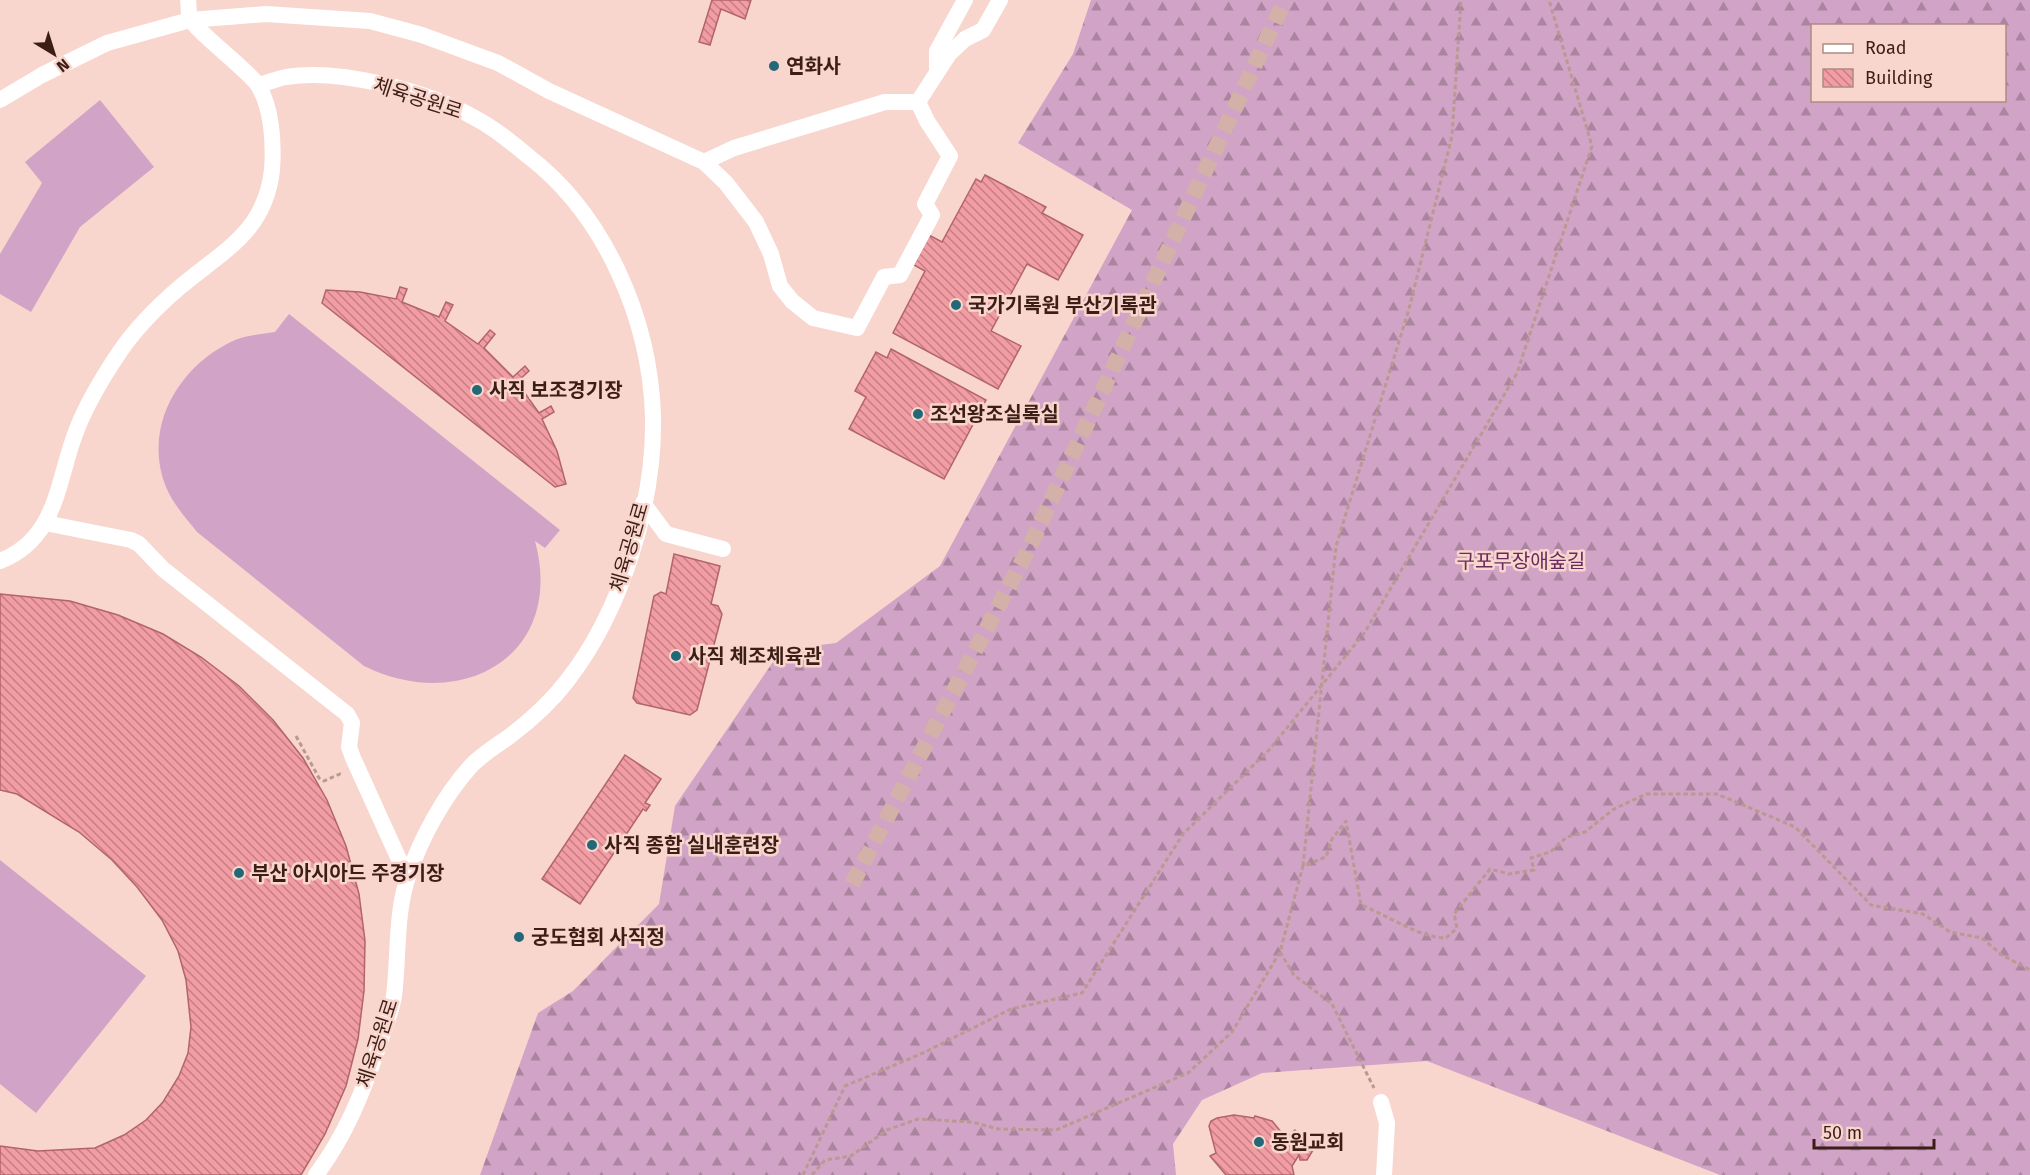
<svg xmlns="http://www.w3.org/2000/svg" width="2030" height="1175" viewBox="0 0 2030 1175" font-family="'Fira Sans','Noto Sans KR',sans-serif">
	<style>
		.forest { fill: url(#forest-firs); fill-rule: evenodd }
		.pitch { fill: #d1a3c6 }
		.building { fill: url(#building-back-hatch); stroke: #b2646b; stroke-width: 1.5 }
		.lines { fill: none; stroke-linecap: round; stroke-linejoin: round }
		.minor-tunnel { stroke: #d3b1a8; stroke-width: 16; stroke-dasharray: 16 8; stroke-linecap: butt }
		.path { stroke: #ba9990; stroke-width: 3; stroke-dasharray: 4.5 3; stroke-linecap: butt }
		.minor { stroke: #fff; stroke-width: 16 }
		.poi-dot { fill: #226877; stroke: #f8d6cd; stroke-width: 2 }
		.labels { text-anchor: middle; stroke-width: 5; stroke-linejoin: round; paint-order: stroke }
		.poi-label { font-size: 20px; font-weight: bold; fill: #3d1e16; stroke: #f8d6cd; text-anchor: start }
		.street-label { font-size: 20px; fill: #3d1e16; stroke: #f8d6cd }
		.park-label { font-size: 20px; fill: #692a5e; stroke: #f8d6cd }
	</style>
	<defs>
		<pattern id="forest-firs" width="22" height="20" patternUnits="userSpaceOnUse" patternTransform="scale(1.5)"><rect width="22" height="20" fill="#d1a3c6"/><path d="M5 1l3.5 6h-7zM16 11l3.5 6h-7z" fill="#ab84a0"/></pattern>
		<pattern id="building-back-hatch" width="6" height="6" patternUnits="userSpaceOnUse" patternTransform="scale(1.5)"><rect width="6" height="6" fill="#f29da3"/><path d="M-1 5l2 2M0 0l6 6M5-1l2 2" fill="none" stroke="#c57f84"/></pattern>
	</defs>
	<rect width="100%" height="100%" fill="#f8d6cd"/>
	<!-- forest -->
	<path class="forest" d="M1091 0H2030V1175H1720L1427 1061 1262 1073 1202 1100 1173 1144 1176 1175H480L538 1013 573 991 659 904 675 806 781 650 836 643 940 566 1132 210 1018 143 1073 54ZM1812 26H2004V100H1812Z"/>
	<!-- pitch -->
	<g class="pitch">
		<path d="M100 100 154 167 80 227 31 312 0 294V254L42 183 25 162Z"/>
		<path d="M289 314 560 530 545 548 535 541C566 656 461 714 364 666L197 532C186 518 173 504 166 487 142 427 179 365 235 340 247 335 262 334 275 332Z"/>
		<path d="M0 860 146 976 36 1113 0 1084Z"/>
	</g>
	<!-- building -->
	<g class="building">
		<path d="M712 0H751L745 19 721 9 710 45 699 42Z"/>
		<path d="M985 175 1046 207 1042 213 1083 235 1058 280 1027 264 991 331 1021 346 998 389 893 333 925 271 914 265 929 235 942 242 976 179 981 182Z"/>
		<path d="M400 287 407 289 402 302 439 317 446 302 453 305 445 321 478 344 490 330 495 334 484 348 513 377 525 366 529 371 517 382 539 413 551 406 554 412 542 419 557 451 566 484 555 487 322 303 326 290 360 292 396 299Z"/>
		<path d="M891 349 986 400 944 479 849 429 866 397 855 391 876 352 887 358Z"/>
		<path d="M674 554 720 566 711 604 718 606 722 614 697 710 690 715 637 703 633 698 654 596 661 592 666 594Z"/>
		<path d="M0 594 70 601 118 615 163 634 201 657 239 686 273 720 303 758 327 800 346 846 359 894 365 941 364 991 358 1039 346 1086 325 1134 301 1175H0V1146L38 1151 95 1148 124 1135 146 1120 163 1102 179 1076 188 1053 191 1027 186 980 178 951 162 920 137 887 112 860 79 832 17 794 0 790Z"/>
		<path d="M625 755 661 779 645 803 650 805 646 811 643 809 580 904 542 879Z"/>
		<path d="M1234 1115 1254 1118 1255 1116 1272 1121 1286 1138 1295 1130 1313 1150 1307 1160H1300L1299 1155 1292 1166 1294 1175H1226L1210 1156 1216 1153 1209 1126 1211 1121 1217 1118Z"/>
	</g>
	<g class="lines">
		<!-- minor-tunnel -->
		<path class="minor-tunnel" d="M852 884 1027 552 1285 0"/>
		<!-- path -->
		<g class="path">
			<path d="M296 736 319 778 324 781 340 774 343 775"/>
			<path d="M1303 866 1336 546 1409 309 1452 136 1461 0"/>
			<path d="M1280 952 1294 975 1332 1004 1374 1088"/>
			<path d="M803 1175 845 1086 923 1053 1011 1009 1082 993 1183 834 1269 750 1365 632 1517 373 1592 146 1549 0"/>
			<path d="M812 1175 825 1160 851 1156 887 1130 918 1119 972 1122 998 1129 1056 1130 1188 1073 1232 1032 1280 952 1303 866 1326 857 1332 839 1346 821 1361 905C1387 915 1420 938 1446 938L1457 928 1454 914 1490 869 1509 874 1534 870 1531 858 1550 852 1567 837 1585 832 1614 809 1646 794H1717L1795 827 1871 905 1923 914 1950 932 1982 938 2002 955 2030 970"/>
		</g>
		<!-- minor -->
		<g class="minor">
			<path d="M937 71V51L965 0"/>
			<path d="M258 85C267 83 276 79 286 77 339 68 428 91 475 118 494 128 511 142 528 156 605 215 650 319 653 416 655 504 621 612 567 681 551 702 531 720 510 736 496 746 481 755 470 767 444 796 421 838 409 874 395 912 399 957 394 996 391 1013 384 1029 379 1045 363 1092 346 1135 316 1175"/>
			<path d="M0 100 42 75 107 43 190 20 266 14 370 21 422 35 498 63 549 91 704 162 726 183 756 222 771 254 780 286 792 301 813 318 857 328 884 277 900 275 932 215 925 204 950 156 927 121 918 102H885L734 148 704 162"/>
			<path d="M918 102 949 54 965 39 983 30 1000 0"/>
			<path d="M643 503 666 534 723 549"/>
			<path d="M45 523 131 540 139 544 163 569 347 714 352 723 349 747 353 758 407 877"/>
			<path d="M0 561C59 538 57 478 77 429 88 401 104 375 121 350 137 327 159 305 180 287 224 250 265 232 272 170 274 143 272 108 258 85 247 69 194 30 190 18 188 13 189 5 188 0"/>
			<path d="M1381 1102 1387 1123 1384 1175"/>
		</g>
	</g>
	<!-- markers -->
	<g class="poi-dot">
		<circle cx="774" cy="66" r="6"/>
		<circle cx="956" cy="305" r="6"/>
		<circle cx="477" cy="390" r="6"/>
		<circle cx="918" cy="414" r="6"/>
		<circle cx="676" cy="656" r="6"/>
		<circle cx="592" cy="845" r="6"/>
		<circle cx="239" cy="873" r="6"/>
		<circle cx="519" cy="937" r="6"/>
		<circle cx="1259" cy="1142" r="6"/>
	</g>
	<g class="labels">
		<!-- poi labels -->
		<g class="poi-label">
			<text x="786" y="73">연화사</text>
			<text x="968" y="312">국가기록원 부산기록관</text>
			<text x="489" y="397">사직 보조경기장</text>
			<text x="930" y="421">조선왕조실록실</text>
			<text x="688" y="663">사직 체조체육관</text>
			<text x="604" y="852">사직 종합 실내훈련장</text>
			<text x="251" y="880">부산 아시아드 주경기장</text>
			<text x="531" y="944">궁도협회 사직정</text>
			<text x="1271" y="1149">동원교회</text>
		</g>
		<!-- street labels -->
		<g class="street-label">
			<text transform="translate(418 98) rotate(18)" y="7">체육공원로</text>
			<text transform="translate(629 547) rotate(-74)" y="7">체육공원로</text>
			<text transform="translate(377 1043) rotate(-72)" y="7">체육공원로</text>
		</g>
		<!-- park labels -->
		<g class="park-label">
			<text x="1521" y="568">구포무장애숲길</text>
		</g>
	</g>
	<!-- legend -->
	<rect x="1811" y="24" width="195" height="78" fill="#f8d6cd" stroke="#ad8c84" stroke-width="1.5"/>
	<rect x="1823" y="44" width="30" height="9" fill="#ffffff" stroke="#ad8c84" stroke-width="1.5"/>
	<text x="1865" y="54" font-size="18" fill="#3d1e16">Road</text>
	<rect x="1823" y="69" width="30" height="18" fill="url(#building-back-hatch)" stroke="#ad8c84" stroke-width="1.5"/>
	<text x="1865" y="84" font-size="18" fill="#3d1e16">Building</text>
	<!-- north arrow -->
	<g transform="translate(54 54) rotate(142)" stroke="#f8d6cd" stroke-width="4.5" paint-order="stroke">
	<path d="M0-4.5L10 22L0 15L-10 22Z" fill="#3d1e16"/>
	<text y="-9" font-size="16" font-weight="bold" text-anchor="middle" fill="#3d1e16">N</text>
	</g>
	<!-- scale -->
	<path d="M1814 1139v9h120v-9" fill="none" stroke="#3d1e16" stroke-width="3"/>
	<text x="1823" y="1139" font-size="18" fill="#3d1e16" stroke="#f8d6cd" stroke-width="4.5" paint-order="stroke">50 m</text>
</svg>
